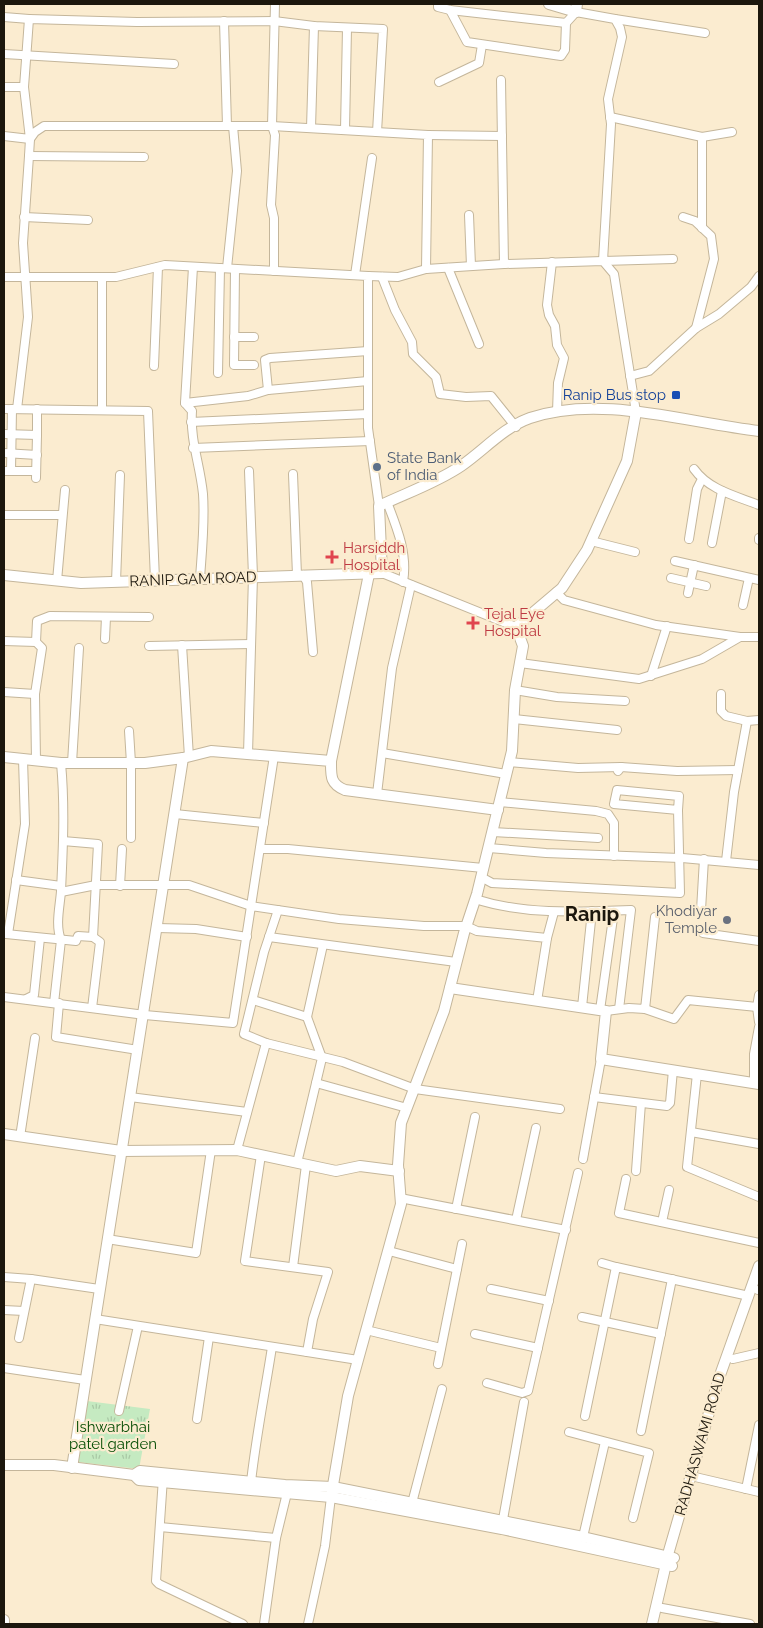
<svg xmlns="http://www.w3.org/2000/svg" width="763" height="1628" viewBox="0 0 763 1628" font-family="Raleway,sans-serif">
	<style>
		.park { fill: url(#park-tufts) }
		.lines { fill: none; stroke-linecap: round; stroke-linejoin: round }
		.minor-casing { stroke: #c4b69b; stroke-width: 10 }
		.tertiary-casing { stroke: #c4b69b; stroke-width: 12 }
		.minor { stroke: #fff; stroke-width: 8 }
		.tertiary { stroke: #fff; stroke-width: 10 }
		.transit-dot { fill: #1a4fb4; stroke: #fbecd0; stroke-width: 2 }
		.service-dot { fill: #5c6f8a; stroke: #fbecd0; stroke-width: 2 }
		.health-dot { fill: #e0444e; stroke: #fbecd0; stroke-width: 2 }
		.worship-dot { fill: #6b7280; stroke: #fbecd0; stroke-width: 2 }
		.labels { text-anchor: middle; stroke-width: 4.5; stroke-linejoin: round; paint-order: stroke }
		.transit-label { font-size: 15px; fill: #164399; stroke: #fbecd0; text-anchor: end }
		.service-label { font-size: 15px; fill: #4e5e75; stroke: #fbecd0; text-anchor: start }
		.health-label { font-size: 15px; fill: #be3a42; stroke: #fbecd0; text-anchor: start }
		.street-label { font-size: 15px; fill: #1c170d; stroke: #fbecd0 }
		.worship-label { font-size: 15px; fill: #5b616d; stroke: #fbecd0; text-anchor: end }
		.park-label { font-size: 15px; fill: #064d04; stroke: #fbecd0 }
		.district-label { font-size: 20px; font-weight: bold; fill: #1c170d; stroke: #fbecd0 }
	</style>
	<defs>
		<pattern id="park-tufts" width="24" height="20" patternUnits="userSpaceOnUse" patternTransform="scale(1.25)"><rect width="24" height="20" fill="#c5eac1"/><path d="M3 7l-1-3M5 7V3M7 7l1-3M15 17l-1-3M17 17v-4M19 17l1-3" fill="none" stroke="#a9c8a5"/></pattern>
	</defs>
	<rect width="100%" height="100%" fill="#fbecd0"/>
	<!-- park -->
	<path class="park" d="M87 1401 150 1409 139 1469 78 1462Z"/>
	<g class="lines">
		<defs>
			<g id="minor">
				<path d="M438 4V7L450 10 566 23 576 12 615 19 620 28 622 37 608 99 611 124 603 261 673 259"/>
				<path d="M450 10 467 42 561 56 565 50 566 23"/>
				<path d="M4 17 29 19"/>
				<path d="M615 19 705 33"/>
				<path d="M224 21 227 126"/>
				<path d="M4 54 174 64"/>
				<path d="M501 80 504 264"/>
				<path d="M439 82 479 63 482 45"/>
				<path d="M4 87H24"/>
				<path d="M610 117 702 137V228"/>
				<path d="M311 128 314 26"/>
				<path d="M345 130 347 28"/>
				<path d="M428 135 502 136"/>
				<path d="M4 136 30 139 24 87 29 19 137 22 274 21 314 26 383 29 377 132"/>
				<path d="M702 137 732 132"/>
				<path d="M29 156 144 157"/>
				<path d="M469 215 471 266"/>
				<path d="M24 217 88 220"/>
				<path d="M683 217 695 221 711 236 714 259 696 328"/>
				<path d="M552 262 547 305 549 315 555 326 557 345 564 358 558 383 557 412"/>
				<path d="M193 267 185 403 192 411C190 441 200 464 203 494 205 522 202 550 200 578"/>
				<path d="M227 268 237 171 233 126"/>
				<path d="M448 268 479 344"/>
				<path d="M235 269 234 365H254"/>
				<path d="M274 271V218L271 205 275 135 272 126 275 4"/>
				<path d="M355 275 372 158"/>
				<path d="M368 276 398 277 426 269 504 264 603 261 614 274 636 412"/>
				<path d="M4 277H116L165 265 368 276V428L379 506"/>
				<path d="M382 277 395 310 412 342 413 354 436 377 440 394 466 397 491 396 516 427"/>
				<path d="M234 337H254"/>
				<path d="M154 366 158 267"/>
				<path d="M218 373 220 268"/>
				<path d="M630 376 649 371 696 328 719 314 751 287 759 276"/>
				<path d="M268 390 265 360 270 358 368 351"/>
				<path d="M185 403 248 396 268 390 368 381"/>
				<path d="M4 409 148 411 155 580"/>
				<path d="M17 409 28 317 23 243 29 156 30 139 35 132 44 126H272L428 135 426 269"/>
				<path d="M102 410V277"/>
				<path d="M191 422 368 414"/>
				<path d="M4 434 37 435V409"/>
				<path d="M193 448 370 441"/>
				<path d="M4 453 37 455"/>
				<path d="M694 469C709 490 736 496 759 505"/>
				<path d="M4 471H36"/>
				<path d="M11 471 12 409"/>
				<path d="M293 474 297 575"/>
				<path d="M36 478 37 435"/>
				<path d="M387 502C397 528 408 554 403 582"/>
				<path d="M4 515H62"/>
				<path d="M689 539 697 489 702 479"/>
				<path d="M759 540V538"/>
				<path d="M591 541 635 552"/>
				<path d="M712 543 722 491"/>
				<path d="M675 561 759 580"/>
				<path d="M382 573 516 627"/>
				<path d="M303 575 307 582 313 652"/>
				<path d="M671 578 706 586"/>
				<path d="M57 581 65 490"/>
				<path d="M116 582 120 475"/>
				<path d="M556 592 564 600 656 625 740 637"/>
				<path d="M688 593 694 565"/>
				<path d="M743 605 749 578"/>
				<path d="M105 639 106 617"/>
				<path d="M4 641 36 642"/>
				<path d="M182 645 189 757"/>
				<path d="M149 646 251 644"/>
				<path d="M520 663 639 679 702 659 740 637H759"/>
				<path d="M651 676 667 626"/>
				<path d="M515 690 557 697 625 701"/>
				<path d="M4 692 35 694"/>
				<path d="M721 694V711L726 716 747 721"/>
				<path d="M514 719 617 730"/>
				<path d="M129 731 131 763V838"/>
				<path d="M382 753 506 774"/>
				<path d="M248 754 253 576 249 471"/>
				<path d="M36 761 35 694 42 648 36 642 37 621 50 616 149 617"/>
				<path d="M509 762 578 768 621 767"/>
				<path d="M72 763 79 648"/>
				<path d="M618 771 621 767 677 771 738 770"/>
				<path d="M377 794 392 668 411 585"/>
				<path d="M500 802 596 811 608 814 614 823V856"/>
				<path d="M175 814 264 823"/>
				<path d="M493 832 598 838"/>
				<path d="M63 841 98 844 93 937"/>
				<path d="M489 848 546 853 680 858"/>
				<path d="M260 849H288L483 868"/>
				<path d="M682 858 759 865"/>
				<path d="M726 861 734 792 747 721 759 720"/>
				<path d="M481 877 492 883 680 893 678 810 614 804 617 790 679 796 678 810"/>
				<path d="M16 880 61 886"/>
				<path d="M120 886 122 849"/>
				<path d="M61 892 96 885H189L251 906 274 756"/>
				<path d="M475 899C525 915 579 912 631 910L619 1009"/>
				<path d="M701 910 704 859"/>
				<path d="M158 928 196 929 247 937"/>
				<path d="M703 933 759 941"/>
				<path d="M6 934 76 941 78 936 93 937 100 942 92 1008"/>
				<path d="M8 934 25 824 23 759"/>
				<path d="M269 937 456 962"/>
				<path d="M547 938 554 912"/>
				<path d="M759 995 757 1007 759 1022"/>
				<path d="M4 997 145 1015 233 1023 251 906 339 919 424 926H466L477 931 547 938 537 1001"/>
				<path d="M26 999 34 995 40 938"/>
				<path d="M253 1000 307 1017 323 945"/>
				<path d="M54 1003 61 940C55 925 60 906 61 891 63 848 65 806 61 763"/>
				<path d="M59 1003 56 1037 138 1050"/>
				<path d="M582 1007 592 911"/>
				<path d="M645 1009 674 1019 688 1000 757 1007"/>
				<path d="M600 1010 614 911"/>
				<path d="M606 1011 629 1008 645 1009 655 917"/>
				<path d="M266 1043 343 1062 415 1089 560 1109"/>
				<path d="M697 1074 687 1167 759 1197"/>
				<path d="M316 1083 407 1108"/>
				<path d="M754 1083V1054L759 1027"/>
				<path d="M130 1097 247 1112"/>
				<path d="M594 1097 667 1106 670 1103 673 1070"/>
				<path d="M691 1132 759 1144"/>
				<path d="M20 1137 35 1038"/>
				<path d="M237 1150 266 1043 244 1034 264 952 278 910"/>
				<path d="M261 1155 245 1261 328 1272 313 1319 307 1352"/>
				<path d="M583 1159 601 1059"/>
				<path d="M297 1163 322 1058 307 1017"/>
				<path d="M636 1171 641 1103"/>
				<path d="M626 1179 619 1213 759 1243"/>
				<path d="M400 1198 566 1230"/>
				<path d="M456 1209 475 1117"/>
				<path d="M516 1220 536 1128"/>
				<path d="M662 1222 669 1190"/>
				<path d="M107 1239 196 1253 211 1150"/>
				<path d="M389 1251 457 1269"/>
				<path d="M602 1263 616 1267"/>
				<path d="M293 1267 306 1165"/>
				<path d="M4 1277 31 1279 99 1289"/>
				<path d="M491 1289 549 1301"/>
				<path d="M758 1290H759"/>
				<path d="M4 1310 24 1311"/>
				<path d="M582 1317 661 1334"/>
				<path d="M95 1319 358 1360"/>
				<path d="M366 1330 441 1348"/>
				<path d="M475 1334 538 1348"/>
				<path d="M19 1338 31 1279"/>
				<path d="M733 1359 759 1353"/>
				<path d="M438 1364 462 1244"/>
				<path d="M4 1368 85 1380"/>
				<path d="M487 1383 522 1393 528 1391 578 1173"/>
				<path d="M119 1411 138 1326"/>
				<path d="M585 1416 616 1267 749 1296"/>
				<path d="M197 1419 209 1337"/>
				<path d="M641 1431 672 1279"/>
				<path d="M569 1432 649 1453 633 1518"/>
				<path d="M691 1476 759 1492"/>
				<path d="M163 1478 156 1581 159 1584 243 1624"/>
				<path d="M251 1482C256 1437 265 1392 272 1347"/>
				<path d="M746 1489 759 1425"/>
				<path d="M412 1503 442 1389"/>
				<path d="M502 1525 524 1402"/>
				<path d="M160 1527 276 1538"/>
				<path d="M583 1537 605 1442"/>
				<path d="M662 1608 750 1624"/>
				<path d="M264 1624 276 1538 287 1493"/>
				<path d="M308 1624 325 1546 331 1497"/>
			</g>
			<g id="tertiary">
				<path d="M549 4 576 12 577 4"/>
				<path d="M4 575 81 583 382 573 379 506C406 493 436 483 461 466 483 451 504 427 530 418 601 394 687 423 759 431"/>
				<path d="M4 757 61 763H145L183 758 211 751 331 761C331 776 330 784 345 790L498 810"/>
				<path d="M331 761 369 574"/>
				<path d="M450 988 606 1011 601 1059 759 1084"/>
				<path d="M4 1134 121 1151 237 1150 336 1171 360 1166 399 1171"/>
				<path d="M4 1465H54L134 1475 139 1480 331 1497 502 1529 672 1566"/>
				<path d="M72 1468 183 758"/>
				<path d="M134 1475 140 1471 285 1485 333 1487 583 1537 674 1558"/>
				<path d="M331 1497 348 1396 401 1204 398 1165 401 1123 444 1011 464 933 477 894 512 751 515 690 523 646 516 627 562 588 587 550 627 461 636 412"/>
				<path d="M4 1620V1624"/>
				<path d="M652 1624 669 1551 719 1378 759 1266"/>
			</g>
		</defs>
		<!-- minor casing -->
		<use href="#minor" class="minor-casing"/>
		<!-- tertiary casing -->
		<use href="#tertiary" class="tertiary-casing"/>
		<!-- minor -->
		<use href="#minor" class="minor"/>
		<!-- tertiary -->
		<use href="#tertiary" class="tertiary"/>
	</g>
	<!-- markers -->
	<rect class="transit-dot" x="671" y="390" width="10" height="10" rx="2.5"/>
	<circle class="service-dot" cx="377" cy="467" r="5"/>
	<g class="health-dot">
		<path d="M329.5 549.5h5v5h5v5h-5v5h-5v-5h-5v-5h5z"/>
		<path d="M470.5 615.5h5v5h5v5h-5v5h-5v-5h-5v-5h5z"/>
	</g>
	<circle class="worship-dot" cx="727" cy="920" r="5"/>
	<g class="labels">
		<!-- transit labels -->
		<g class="transit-label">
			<text x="666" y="400">Ranip Bus stop</text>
		</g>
		<!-- service labels -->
		<g class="service-label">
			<text x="387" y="463">State Bank<tspan x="387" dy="17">of India</tspan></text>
		</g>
		<!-- health labels -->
		<g class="health-label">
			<text x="343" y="553">Harsiddh<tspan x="343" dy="17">Hospital</tspan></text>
			<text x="484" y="619">Tejal Eye<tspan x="484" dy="17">Hospital</tspan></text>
		</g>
		<!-- street labels -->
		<g class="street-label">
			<text transform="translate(193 579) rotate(-2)" y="5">RANIP GAM ROAD</text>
			<text transform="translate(700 1444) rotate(-74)" y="5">RADHASWAMI ROAD</text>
		</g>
		<!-- worship labels -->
		<g class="worship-label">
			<text x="717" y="916">Khodiyar<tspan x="717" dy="17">Temple</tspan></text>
		</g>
		<!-- park labels -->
		<g class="park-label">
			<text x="113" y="1432">Ishwarbhai<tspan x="113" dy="17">patel garden</tspan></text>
		</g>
		<!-- district labels -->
		<g class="district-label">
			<text x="592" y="921">Ranip</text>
		</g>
	</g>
	<!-- border -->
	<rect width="763" height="1628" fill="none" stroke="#1c170d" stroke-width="10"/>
</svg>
